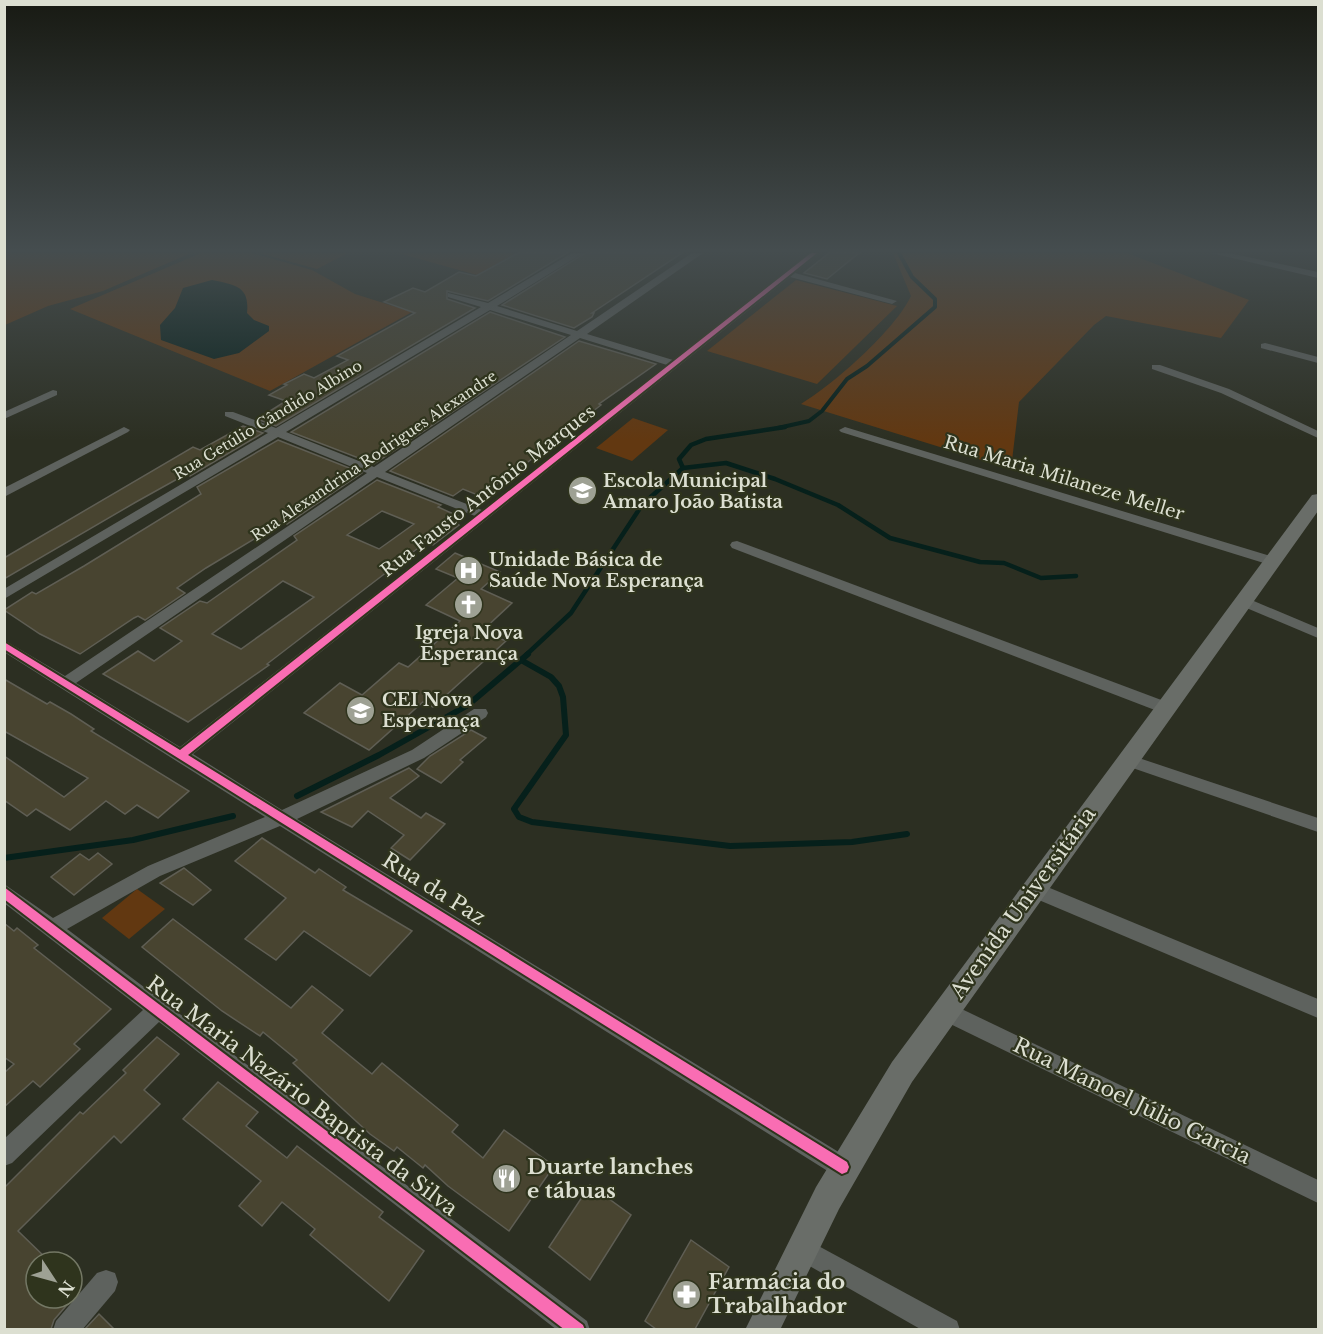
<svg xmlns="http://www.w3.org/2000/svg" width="1323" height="1334" viewBox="0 0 1323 1334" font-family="'Libre Baskerville',serif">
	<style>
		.green { fill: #623811 }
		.water { fill: #06201b }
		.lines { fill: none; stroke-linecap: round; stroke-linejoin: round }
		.stream-far2 { stroke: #06201b; stroke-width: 4 }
		.stream-far1 { stroke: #06201b; stroke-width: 4.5 }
		.stream { stroke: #06201b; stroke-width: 6 }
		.building { fill: #484430; stroke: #5f5e54; stroke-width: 1.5; fill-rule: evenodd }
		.minor { fill: #5e625e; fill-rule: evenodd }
		.secondary { fill: #696d68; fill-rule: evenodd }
		.cycleway-casing { stroke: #2f341d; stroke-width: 4 }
		.cycleway { fill: #f96db3; fill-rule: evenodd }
		.labels { text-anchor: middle; stroke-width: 4.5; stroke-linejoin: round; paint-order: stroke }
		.far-street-label { font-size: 15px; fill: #dcdfd1; stroke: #2f341d }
		.street-label { font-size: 18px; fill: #dcdfd1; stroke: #2f341d }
		.poi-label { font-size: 18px; font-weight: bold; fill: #dcdfd1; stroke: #2f341d; text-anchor: start }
		.near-street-label { font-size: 21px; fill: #dcdfd1; stroke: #2f341d }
		.near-poi-label { font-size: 21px; font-weight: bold; fill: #dcdfd1; stroke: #2f341d; text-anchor: start }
	</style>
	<rect width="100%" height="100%" fill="#2c2f22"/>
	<!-- green -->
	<g class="green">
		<path d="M5 253H191L103 291 48 306 5 325Z"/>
		<path d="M201 253H252L312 270 355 294 412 312 270 391 70 309Z"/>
		<path d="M259 253H348L317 269Z"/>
		<path d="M398 253H516L477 275Z"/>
		<path d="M893 253H1127L1249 300 1221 338 1106 316 1094 325 1019 402 1011 469 801 404C834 384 895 330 911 296Z"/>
		<path d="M796 280 897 306 817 384 707 351Z"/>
		<path d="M633 418 668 430 632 461 596 448Z"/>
		<path d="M137 889 165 909 129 939 102 918Z"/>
	</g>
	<!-- water -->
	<path class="water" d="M212 280C235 285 250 286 247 313L254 320 269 326V331L239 353 214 359 161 340 160 325 175 308 183 288Z"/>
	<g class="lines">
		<!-- stream-far2 -->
		<path class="stream-far2" d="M778 428 809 421 822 411 847 379 867 366 935 307V299L912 277 899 253"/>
		<!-- stream-far1 -->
		<g class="stream-far1">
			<path d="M683 468 679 459 691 445 706 439 785 427"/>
			<path d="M526 655 571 613 642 505 683 468 726 463 775 479 838 505 890 538 980 562 1004 563 1041 578 1076 576"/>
		</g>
		<!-- stream -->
		<g class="stream">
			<path d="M521 660 551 677 559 686 563 697 566 735 514 809 519 817 532 822 730 846 852 842 907 834"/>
			<path d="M297 796 379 755 468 705 528 654"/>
			<path d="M4 858 133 840 233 816"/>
		</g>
	</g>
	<!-- building -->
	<g class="building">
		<path d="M518 253H567L488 301 447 291V299L475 308 276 426 257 419 286 401 269 395 287 385 284 384 304 374 314 378 348 360 337 356 415 313 384 302 413 288 425 292 459 272 476 276Z"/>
		<path d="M585 253H682L592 313H594L592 317 574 328 502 305Z"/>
		<path d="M829 253H859L827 279 804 273Z"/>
		<path d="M490 312 565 337 374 464 291 432Z"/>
		<path d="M579 341 656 364 599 404 601 405 528 462 480 496 463 489 453 496 390 471Z"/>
		<path d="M243 426 263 433 190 476 188 473 136 502 4 579V558L193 447 200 450Z"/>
		<path d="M278 440 362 473 287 524 284 521 206 568 177 588 185 593 145 620 138 616 134 618 80 654 40 634 4 610 32 592 36 594 84 566 201 494 197 487Z"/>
		<path d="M377 480 441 505 438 507 458 516 452 521 459 525 433 545 426 542 267 664 269 665 188 722 103 674 138 651 154 661 182 641 160 628 200 601 207 603 297 540 294 536ZM382 511 414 524 379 549 347 535ZM283 581 314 597 241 649 212 634Z"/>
		<path d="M455 553 500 572 481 589 512 603 482 631 506 641 433 707 423 702 369 750 304 713 340 683 362 695 399 663 408 667 460 621 426 605 458 578 436 569Z"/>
		<path d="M4 679 47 704 50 702 71 714 94 729 91 731 189 791 158 818 137 805 125 814 106 801 70 830 36 809 27 816 4 800V756L64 797 88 778 4 731Z"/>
		<path d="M471 730 486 738 460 760 463 762 441 783 417 769 430 756Z"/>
		<path d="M409 768 419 776 390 798 421 818 426 813 445 824 410 860 391 848 404 835 368 811 352 827 321 812Z"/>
		<path d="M262 838 315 873 319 869 346 887 343 890 412 931 370 976 304 931 276 960 245 939 286 898 235 861Z"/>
		<path d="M98 853 112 864 74 895 51 877 80 854 89 860Z"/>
		<path d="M184 868 211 890 193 905 160 883Z"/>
		<path d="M173 919 291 1008 312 986 343 1010 322 1033 372 1074 382 1063 458 1125 452 1132 483 1158 504 1130 554 1166 509 1231 448 1186 425 1165 423 1168 397 1147 394 1151 370 1134 293 1063 297 1060 263 1032 260 1036 222 1011 142 947Z"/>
		<path d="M4 923 14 931 17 928 38 945 34 948 111 1009 74 1044 80 1049 40 1087 33 1081 4 1107V1073L14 1064 4 1057Z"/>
		<path d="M157 1037 179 1054 144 1090 160 1104 121 1143 114 1136 18 1231 50 1262H36V1298H72V1286L78 1292 54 1320 51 1329H4V1188L80 1112 83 1114 126 1073 123 1070Z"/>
		<path d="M218 1082 258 1112 246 1126 287 1158 297 1146 383 1212 379 1217 424 1251 389 1301 310 1235 315 1229 282 1202 262 1226 239 1206 261 1181 183 1119Z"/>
		<path d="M590 1185 631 1215 590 1280 549 1247Z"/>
		<path d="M691 1240 729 1267 695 1329H656L645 1321Z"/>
		<path d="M99 1314 114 1329H85Z"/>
	</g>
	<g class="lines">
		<!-- minor -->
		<g class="minor">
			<path d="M572 253H583L497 306 577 331 692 253H703L587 334 673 360 809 253H819L795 273 897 301 892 304 790 277 193 754 282 810 412 750 474 709H486L488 713 486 717 424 758 297 819 850 1159 853 1167 850 1175 842 1178 834 1175 280 826 160 876 67 929 587 1321 590 1330H557L159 1022 12 1163 4 1166V1139L143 1010 4 903V884L53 918 148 866 265 817 4 652V640L65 676 367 473 278 437 4 599V589L268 433 225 416V412H233L276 428 481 307 448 297V293L488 303ZM490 310 571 335 374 467 286 432ZM580 338 667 365 482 510 385 472ZM377 477 475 516 180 747 76 683Z"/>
			<path d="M1211 253H1229L1318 272V278Z"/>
			<path d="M1265 343 1318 357V363L1261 348V344Z"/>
			<path d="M1152 365H1160L1229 389 1318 431V438L1221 393 1152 369Z"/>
			<path d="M53 390 57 391V395L4 419V412Z"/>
			<path d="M124 427 130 430 128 432 4 497V488Z"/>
			<path d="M845 427 1277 558 1279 561 1277 564H1267L841 432 839 430Z"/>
			<path d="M737 541 1172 704 1174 708 1172 712H1160L732 548 730 545 732 542Z"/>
			<path d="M1242 596 1318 628V638L1237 604 1235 601Z"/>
			<path d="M1127 754 1318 818V832L1121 764 1119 760 1121 756Z"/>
			<path d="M1033 881 1318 999V1018L1027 895 1024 889 1027 883Z"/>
			<path d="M945 1001 1318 1180V1203L938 1018 935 1011 938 1004Z"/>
			<path d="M800 1236 957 1321 960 1330H922L792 1256 788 1248 792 1240Z"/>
			<path d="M106 1270 115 1273 118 1282 115 1291 82 1330H53L56 1321 97 1273Z"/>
		</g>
		<!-- secondary -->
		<path class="secondary" d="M1318 494V511L912 1082 839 1209 780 1330H745L816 1187 892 1062 1312 495Z"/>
		<defs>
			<g id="cycleway">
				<path d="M811 253H817L188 755 847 1162 849 1167 847 1172 842 1174 4 649V642L180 750Z"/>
				<path d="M4 887 583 1325 585 1330H565L4 899Z"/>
			</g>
		</defs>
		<!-- cycleway casing -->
		<use href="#cycleway" class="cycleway-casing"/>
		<!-- cycleway -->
		<use href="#cycleway" class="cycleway"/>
	</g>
	<!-- sky -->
	<linearGradient id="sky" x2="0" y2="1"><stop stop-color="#181a13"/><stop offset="0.57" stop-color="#454d4f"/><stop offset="1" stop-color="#454d4f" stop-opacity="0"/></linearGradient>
	<rect width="1323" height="440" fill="url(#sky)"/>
	<!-- icons -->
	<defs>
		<symbol id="school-disc" viewBox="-11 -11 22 22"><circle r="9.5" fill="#9ea194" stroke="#2f341d"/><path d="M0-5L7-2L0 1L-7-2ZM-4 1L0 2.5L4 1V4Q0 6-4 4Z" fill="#fff"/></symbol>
		<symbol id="hospital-disc" viewBox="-11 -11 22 22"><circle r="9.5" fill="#9ea194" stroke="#2f341d"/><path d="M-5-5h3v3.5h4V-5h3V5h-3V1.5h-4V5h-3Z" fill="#fff"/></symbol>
		<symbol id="church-disc" viewBox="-11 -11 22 22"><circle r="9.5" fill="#9ea194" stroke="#2f341d"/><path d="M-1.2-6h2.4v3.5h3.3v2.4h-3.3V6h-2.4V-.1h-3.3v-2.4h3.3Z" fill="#fff"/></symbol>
		<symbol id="restaurant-disc" viewBox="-11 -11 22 22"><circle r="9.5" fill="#9ea194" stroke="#2f341d"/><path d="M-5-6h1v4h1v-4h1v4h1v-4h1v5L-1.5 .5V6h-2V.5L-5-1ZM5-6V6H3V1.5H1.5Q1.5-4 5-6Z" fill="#fff"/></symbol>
		<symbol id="pharmacy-disc" viewBox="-11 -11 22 22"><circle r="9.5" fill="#9ea194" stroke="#2f341d"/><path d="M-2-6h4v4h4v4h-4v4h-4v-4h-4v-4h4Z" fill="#fff"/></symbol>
	</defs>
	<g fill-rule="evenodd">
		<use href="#school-disc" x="566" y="474" width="33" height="33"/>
		<use href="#hospital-disc" x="452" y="554" width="33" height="33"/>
		<use href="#church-disc" x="452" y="588" width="33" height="33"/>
		<use href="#school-disc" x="344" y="694" width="33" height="33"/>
		<use href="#restaurant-disc" x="490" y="1162" width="33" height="33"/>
		<use href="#pharmacy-disc" x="670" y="1278" width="33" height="33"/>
	</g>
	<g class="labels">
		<!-- far-street labels -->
		<g class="far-street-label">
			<text transform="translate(268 420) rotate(-31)" y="5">Rua Getúlio Cândido Albino</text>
			<text transform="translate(374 456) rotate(-34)" y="5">Rua Alexandrina Rodrigues Alexandre</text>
		</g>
		<!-- street labels -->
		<g class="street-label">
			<text transform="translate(1064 478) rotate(17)" y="6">Rua Maria Milaneze Meller</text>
			<text transform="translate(488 491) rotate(-38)" y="6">Rua Fausto Antônio Marques</text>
		</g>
		<!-- poi labels -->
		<g class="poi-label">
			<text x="603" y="487">Escola Municipal<tspan x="603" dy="21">Amaro João Batista</tspan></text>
			<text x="489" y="566">Unidade Básica de<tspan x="489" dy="21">Saúde Nova Esperança</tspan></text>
			<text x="469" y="639" text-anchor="middle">Igreja Nova<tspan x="469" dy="21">Esperança</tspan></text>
			<text x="382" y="706">CEI Nova<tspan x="382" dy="21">Esperança</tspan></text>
		</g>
		<!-- near-street labels -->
		<g class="near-street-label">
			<text transform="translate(434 889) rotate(32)" y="7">Rua da Paz</text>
			<text transform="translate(1023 903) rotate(-54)" y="7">Avenida Universitária</text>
			<text transform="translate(302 1096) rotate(37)" y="7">Rua Maria Nazário Baptista da Silva</text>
			<text transform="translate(1132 1101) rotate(26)" y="7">Rua Manoel Júlio Garcia</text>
		</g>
		<!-- near-poi labels -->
		<g class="near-poi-label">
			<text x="527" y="1174">Duarte lanches<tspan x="527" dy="24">e tábuas</tspan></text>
			<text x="708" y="1289">Farmácia do<tspan x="708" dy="24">Trabalhador</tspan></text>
		</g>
	</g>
	<!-- border -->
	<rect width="1323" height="1334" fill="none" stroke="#dcdfd1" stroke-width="12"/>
	<!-- north arrow -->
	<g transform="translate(54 1280) rotate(126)"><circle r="28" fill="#2f341d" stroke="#747865" stroke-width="1.5"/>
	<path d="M0-4.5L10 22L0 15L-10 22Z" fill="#9ea194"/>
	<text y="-9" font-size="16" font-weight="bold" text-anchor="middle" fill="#dcdfd1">N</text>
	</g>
</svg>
